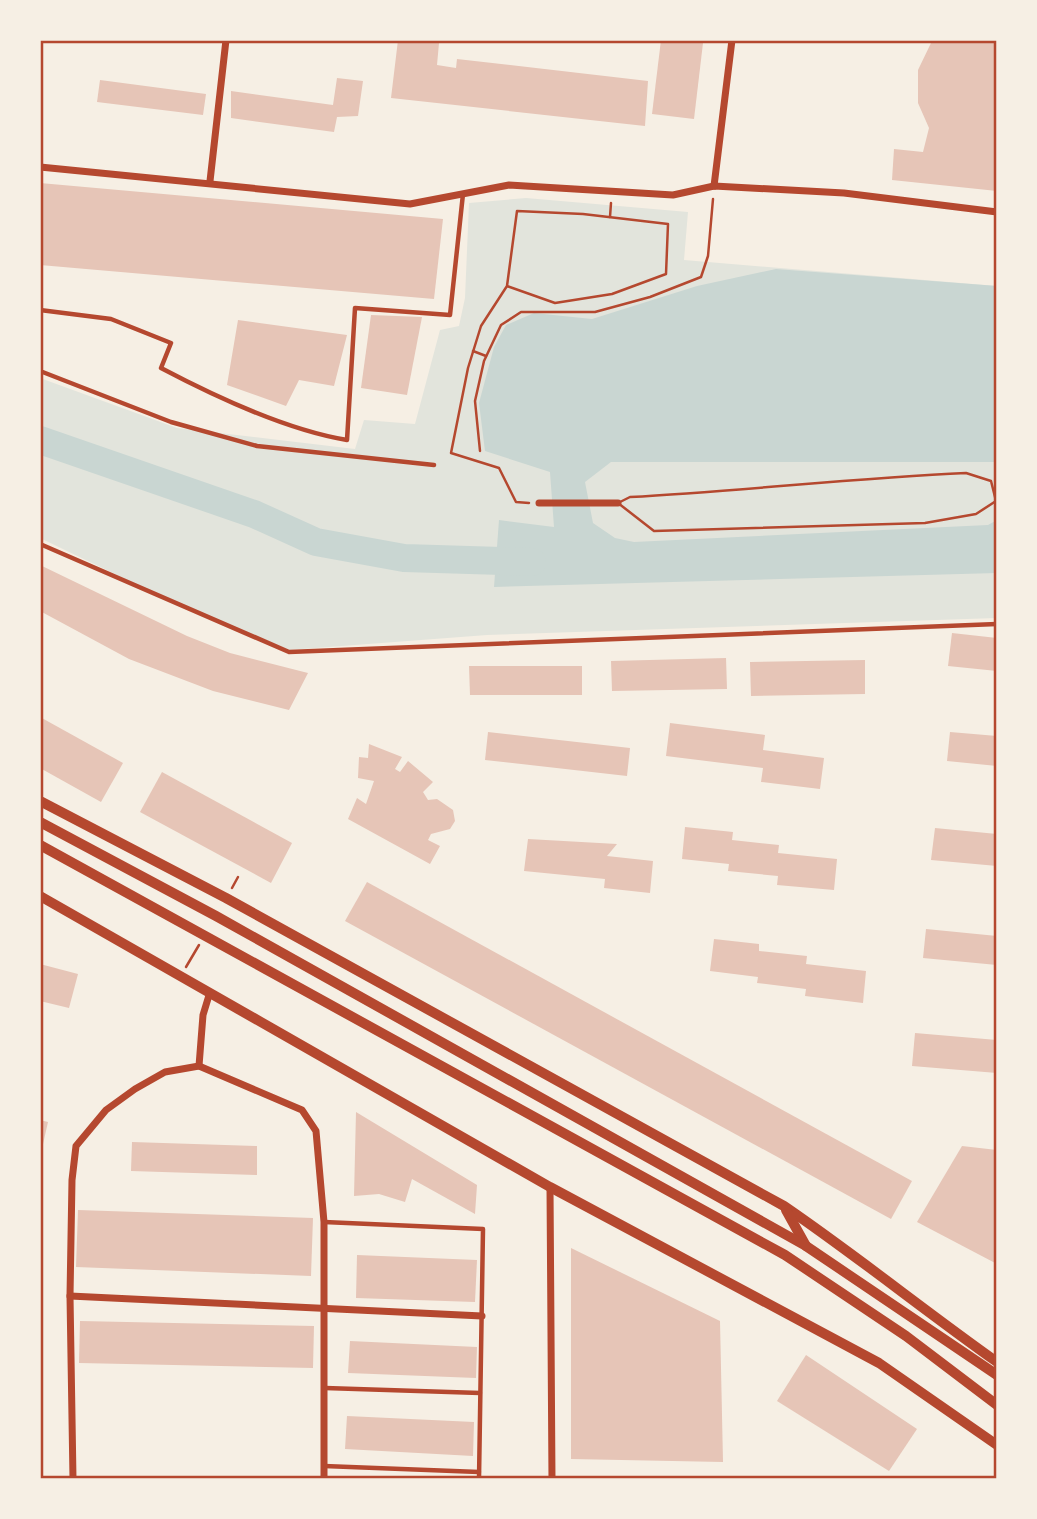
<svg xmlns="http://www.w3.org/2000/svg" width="1037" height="1519" viewBox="0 0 1037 1519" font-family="Raleway,sans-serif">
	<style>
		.green { fill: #e2e4dc }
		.water { fill: #c9d6d2 }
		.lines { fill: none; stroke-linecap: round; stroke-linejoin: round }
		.river { stroke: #c9d6d2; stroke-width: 28 }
		.building { fill: #e6c5b7 }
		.path { stroke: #b5482f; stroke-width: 2.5 }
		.service { stroke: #b5482f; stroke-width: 4.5 }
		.minor { stroke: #b5482f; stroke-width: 7 }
		.tertiary { stroke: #b5482f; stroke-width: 10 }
		.secondary { stroke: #b5482f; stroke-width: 10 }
		.neatline { fill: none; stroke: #b5482f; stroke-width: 2.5 }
	</style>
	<rect width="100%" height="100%" fill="#f6efe4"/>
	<!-- green -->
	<path class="green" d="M526 198 688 212 684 260 997 286V618L487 635 289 650 144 588 40 538V378L177 428 355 449 364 420 415 424 440 330 459 326 465 298 469 203Z"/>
	<!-- water -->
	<path class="water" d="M776 269 997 286V462H611L585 482 593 523 615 538 634 542 988 525 997 520V573L494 587 499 520 554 527 550 472 485 451 479 403 494 347 506 325 534 313 592 319 697 286Z"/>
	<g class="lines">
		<!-- river -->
		<path class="river" d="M40 440 254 514 316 542 404 558 532 562"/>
	</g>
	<!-- building -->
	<g class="building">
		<path d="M398 40H444L439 43 437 65 456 68 457 59 648 81 645 126 391 98Z"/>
		<path d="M661 40 703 43 694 119 652 114Z"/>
		<path d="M926 40H997V191L892 180 894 149 923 152 929 128 918 103V70L931 43Z"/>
		<path d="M337 78 363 81 358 116 337 117 334 132 231 118V91L333 105Z"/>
		<path d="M100 80 206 94 203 115 97 102Z"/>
		<path d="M40 183 443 219 434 299 40 265Z"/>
		<path d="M371 315 422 317 407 395 361 388Z"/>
		<path d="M238 320 347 335 334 386 299 380 286 406 227 385Z"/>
		<path d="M40 565 187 636 230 653 308 673 289 710 213 691 129 659 40 611Z"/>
		<path d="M952 633 997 638V671L948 666Z"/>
		<path d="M726 658 727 689 612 691 611 661Z"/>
		<path d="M865 660V694L751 696 750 662Z"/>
		<path d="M469 666H582V695H470Z"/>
		<path d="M40 717 123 763 101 802 40 768Z"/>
		<path d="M670 723 765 735 763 750 824 758 820 789 761 782 763 768 666 756Z"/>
		<path d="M488 732 630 748 627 776 485 760Z"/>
		<path d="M950 732 997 736V766L947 761Z"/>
		<path d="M369 744 402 757 395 769 400 772 408 761 433 782 423 792 428 800 437 799 453 810 455 821 450 829 431 834 428 840 440 846 430 864 348 819 357 798 366 804 374 781 358 778 359 757 368 758Z"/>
		<path d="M162 772 292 843 271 883 140 812Z"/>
		<path d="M685 827 733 832 732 840 779 845 778 853 837 859 834 890 777 885 778 876 728 871 729 864 682 859Z"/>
		<path d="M935 828 997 834V866L931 860Z"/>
		<path d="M528 839 617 844 607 856 653 861 650 893 604 888 605 879 524 871Z"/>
		<path d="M367 882 912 1181 891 1219 345 921Z"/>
		<path d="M926 929 997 936V965L923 958Z"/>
		<path d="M714 939 759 944V951L807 956 806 964 866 971 863 1003 805 996 806 989 757 983 758 977 710 971Z"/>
		<path d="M40 964 78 974 69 1008 40 1001Z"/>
		<path d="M915 1033 997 1040V1073L912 1066Z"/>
		<path d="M356 1112 477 1185 475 1214 412 1179 405 1202 379 1194 354 1196Z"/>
		<path d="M40 1120 48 1122 41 1153H40Z"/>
		<path d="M132 1142 257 1146V1175L131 1171Z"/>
		<path d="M962 1146 997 1150V1264L917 1222Z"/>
		<path d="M78 1210 313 1218 311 1276 76 1267Z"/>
		<path d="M571 1248 720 1321 723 1462 571 1459Z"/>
		<path d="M357 1255 477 1260 475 1302 356 1298Z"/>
		<path d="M80 1321 314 1326 313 1368 79 1363Z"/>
		<path d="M350 1341 477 1347 476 1378 348 1373Z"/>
		<path d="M806 1355 917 1429 889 1471 777 1401Z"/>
		<path d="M347 1416 474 1422 473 1456 345 1449Z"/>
	</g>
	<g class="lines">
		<!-- path -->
		<g class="path">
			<path d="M610 217 611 203"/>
			<path d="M507 286 517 211 583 214 668 224 666 274 612 294 555 303 507 286 481 326 468 368 451 453 499 468 516 502 529 503"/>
			<path d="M473 351 486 356"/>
			<path d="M480 451 475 401 484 361 501 325 521 312H595L650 297 701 277 708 256 713 199"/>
			<path d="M966 473 991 481 996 501 976 514 925 523 654 531 618 503 630 497C742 491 854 478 966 473Z"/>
			<path d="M232 888 238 877"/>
			<path d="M186 967 199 945"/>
		</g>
		<!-- service -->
		<g class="service">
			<path d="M40 310 111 319 171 343 161 368C216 397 286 430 347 440L355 308 450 315 463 194"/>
			<path d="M40 371 171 422 257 446 434 465"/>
			<path d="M40 544 289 652 997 624"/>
			<path d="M324 1222 483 1229 479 1479"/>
			<path d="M325 1388 480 1393"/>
			<path d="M324 1466 479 1472"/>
		</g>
		<!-- minor -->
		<g class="minor">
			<path d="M40 167 410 204 509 185 673 195 714 186 844 193 997 212"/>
			<path d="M210 181 226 40"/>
			<path d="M714 186 732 40"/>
			<path d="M539 503H618"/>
			<path d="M199 1066 203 1015 210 992"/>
			<path d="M550 1187 552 1479"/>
			<path d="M70 1296 482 1316"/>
			<path d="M73 1479 70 1296 72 1180 76 1146 106 1110 135 1089 165 1072 199 1066 302 1110 316 1131 324 1222V1479"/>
		</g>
		<!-- tertiary -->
		<g class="tertiary">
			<path d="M40 801 226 898 784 1206C857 1256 925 1311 997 1362"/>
			<path d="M40 896 550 1187 879 1363 997 1445"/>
			<path d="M786 1210 806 1246"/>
		</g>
		<!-- secondary -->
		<g class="secondary">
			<path d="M40 822 216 916 806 1246 997 1375"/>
			<path d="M40 845 785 1255 906 1336 997 1405"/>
		</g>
	</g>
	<!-- border -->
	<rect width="1037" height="1519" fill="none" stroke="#f6efe4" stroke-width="84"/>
	<rect x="42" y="42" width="953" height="1435" class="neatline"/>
</svg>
